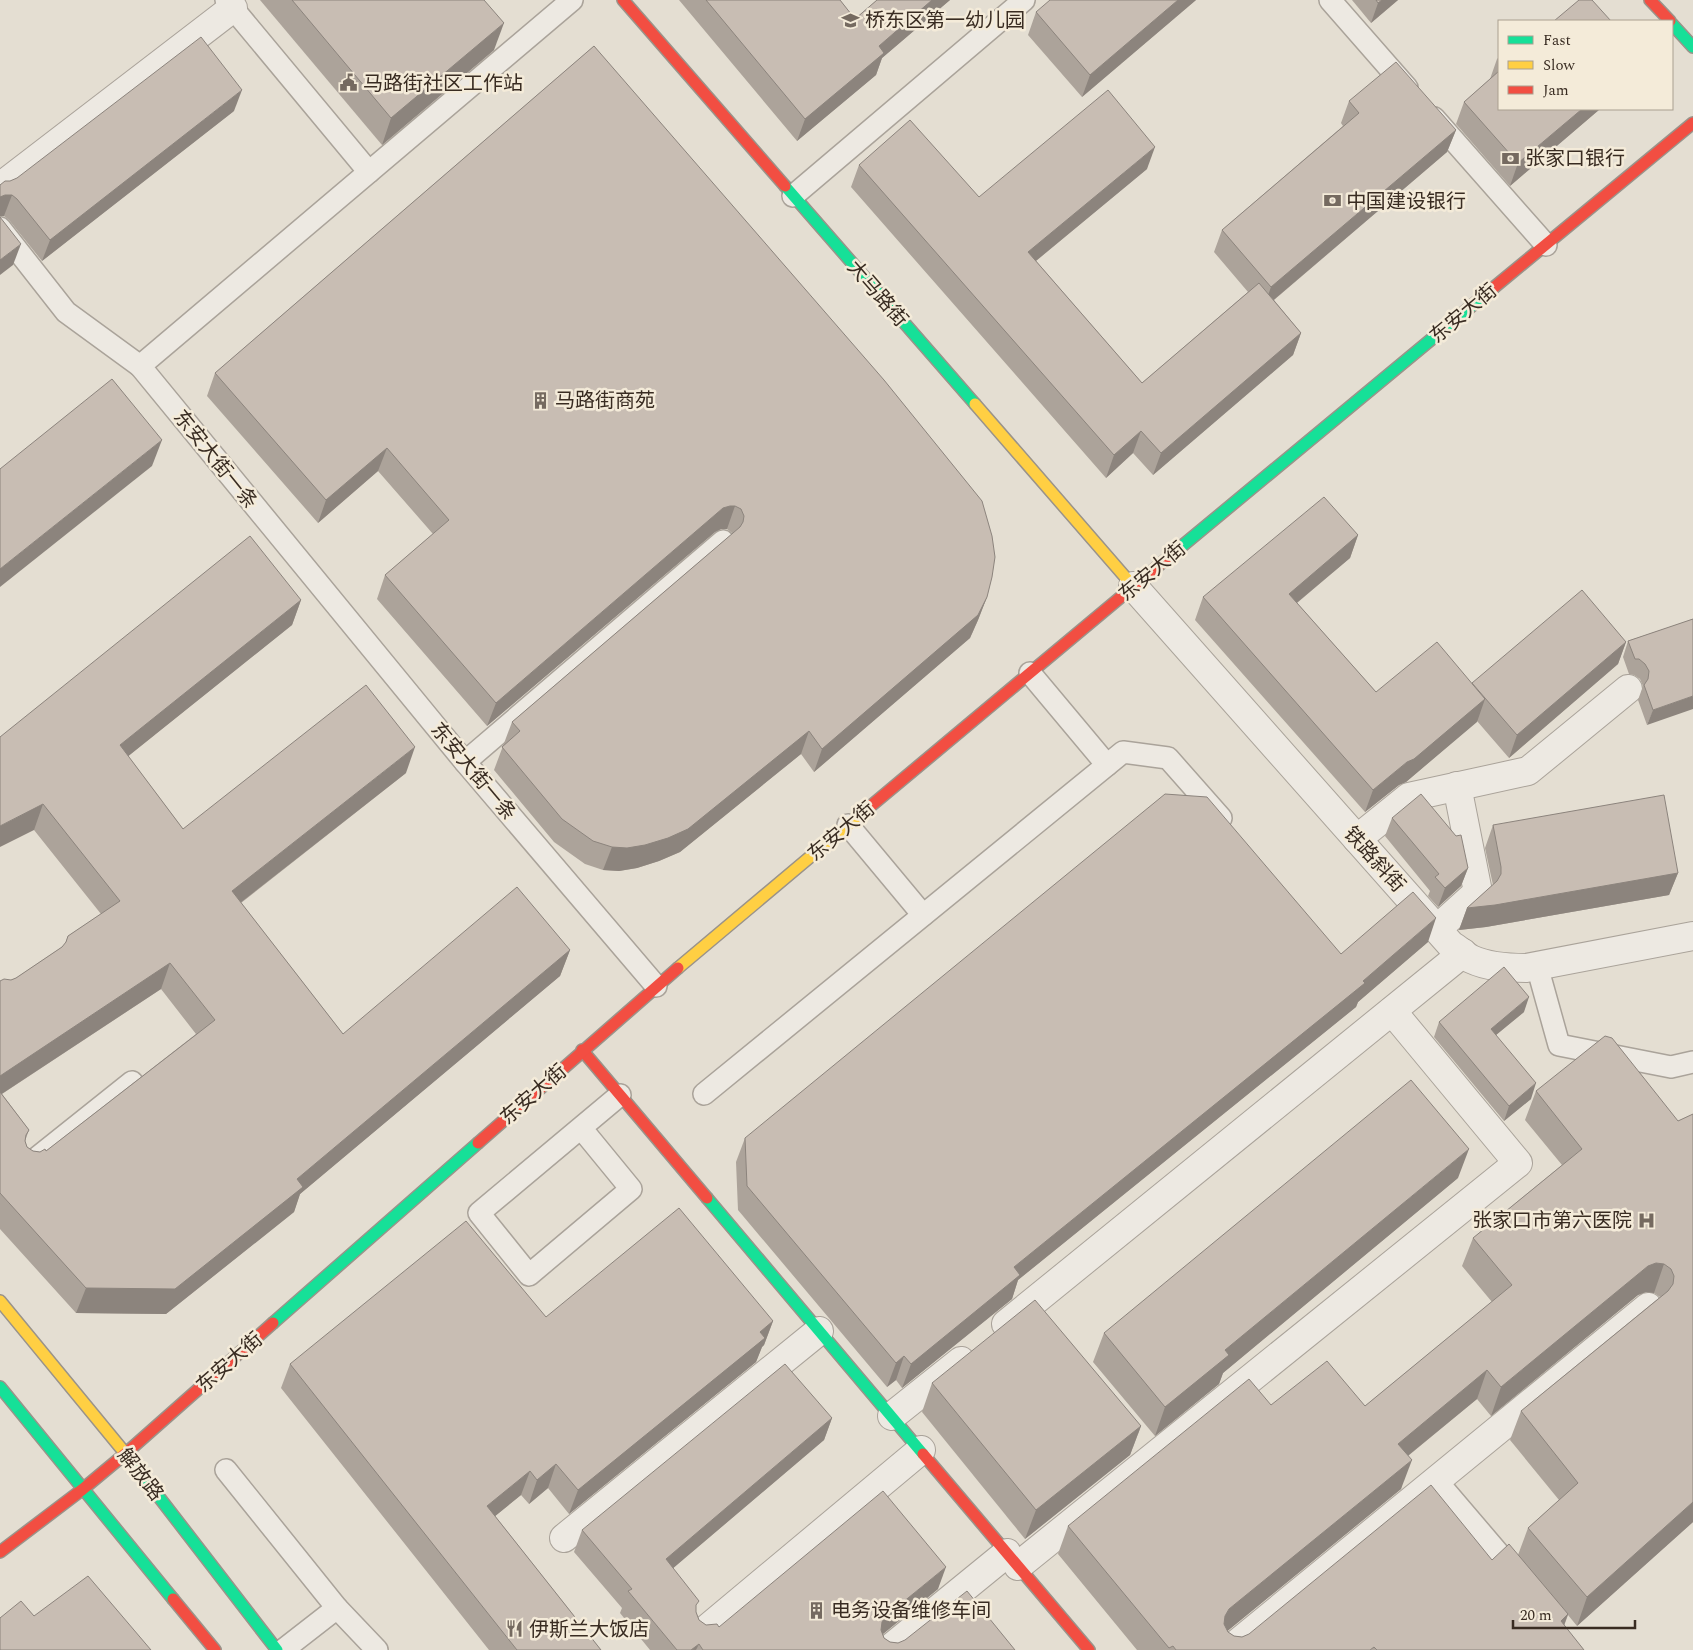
<svg xmlns="http://www.w3.org/2000/svg" width="1693" height="1650" viewBox="0 0 1693 1650" font-family="Spectral,'Noto Sans SC',serif">
	<style>
		.lines { fill: none; stroke-linecap: round; stroke-linejoin: round }
		.lane-casing { stroke: #aaa39a; stroke-width: 24 }
		.street-casing { stroke: #aaa39a; stroke-width: 30 }
		.fast-casing { stroke: #9a938a; stroke-width: 14 }
		.slow-casing { stroke: #9a938a; stroke-width: 14 }
		.jam-casing { stroke: #9a938a; stroke-width: 14 }
		.lane { stroke: #ede9e2; stroke-width: 21 }
		.street { stroke: #ede9e2; stroke-width: 28 }
		.fast { stroke: #16e098; stroke-width: 11 }
		.slow { stroke: #ffcf43; stroke-width: 11 }
		.jam { stroke: #f24e42; stroke-width: 11 }
		.wall { fill: #aca39a; fill-rule: evenodd }
		.shaded-wall { fill: #8c847d }
		.building { fill: #c8bdb3; stroke: #8c847d }
		.labels { text-anchor: middle; stroke-width: 5; stroke-linejoin: round; paint-order: stroke }
		.poi-label { font-size: 20px; fill: #392c22; stroke: #f4ebd9; text-anchor: start }
		.street-label { font-size: 20px; fill: #392c22; stroke: #f4ebd9 }
	</style>
	<rect width="100%" height="100%" fill="#e4ded2"/>
	<g class="lines">
		<defs>
			<g id="lane">
				<path d="M226 0 369 172"/>
				<path d="M572 0 140 366 465 762 656 986"/>
				<path d="M1330 0 1407 88"/>
				<path d="M1434 118 1546 245"/>
				<path d="M793 196 1024 0"/>
				<path d="M0 228 66 312 140 366"/>
				<path d="M1030 673 1107 765"/>
				<path d="M465 762 723 541"/>
				<path d="M848 825 923 915"/>
				<path d="M1537 966 1559 1045 1671 1067 1693 1062"/>
				<path d="M704 1094 1123 752 1168 758 1221 818"/>
				<path d="M581 1128 631 1189 529 1275 479 1213 620 1095"/>
				<path d="M28 1165 132 1082"/>
				<path d="M226 1470 337 1608"/>
				<path d="M1436 1480 1517 1575"/>
				<path d="M283 1650 337 1608 377 1650"/>
			</g>
			<g id="street">
				<path d="M0 187 233 8"/>
				<path d="M1133 586 1451 945C1458 949 1464 955 1471 959 1488 967 1507 968 1526 968L1693 936"/>
				<path d="M1357 839 1409 797 1528 771 1628 689"/>
				<path d="M1437 929 1478 892 1457 786"/>
				<path d="M1006 1324 1463 953"/>
				<path d="M892 1416 961 1361"/>
				<path d="M564 1538 819 1331"/>
				<path d="M1018 1566 1518 1163 1392 1011"/>
				<path d="M703 1632 921 1450"/>
				<path d="M888 1650 1007 1553"/>
				<path d="M1229 1650 1648 1307"/>
			</g>
			<g id="fast">
				<path d="M1672 24 1693 47"/>
				<path d="M785 186 975 404"/>
				<path d="M1170 556 1486 294"/>
				<path d="M707 1198 923 1454"/>
				<path d="M273 1323 478 1143"/>
				<path d="M0 1387 173 1599"/>
				<path d="M125 1453 277 1650"/>
			</g>
			<g id="slow">
				<path d="M975 404 1133 586"/>
				<path d="M678 968 860 815"/>
				<path d="M0 1301 125 1453"/>
			</g>
			<g id="jam">
				<path d="M623 0 785 186"/>
				<path d="M1650 0 1670 21"/>
				<path d="M1486 294 1693 123"/>
				<path d="M860 815 1170 556"/>
				<path d="M582 1050 707 1198"/>
				<path d="M478 1143 678 968"/>
				<path d="M923 1454 1089 1650"/>
				<path d="M0 1552 83 1489 125 1454 273 1323"/>
				<path d="M173 1599 215 1650"/>
			</g>
		</defs>
		<!-- lane casing -->
		<use href="#lane" class="lane-casing"/>
		<!-- street casing -->
		<use href="#street" class="street-casing"/>
		<!-- fast casing -->
		<use href="#fast" class="fast-casing"/>
		<!-- slow casing -->
		<use href="#slow" class="slow-casing"/>
		<!-- jam casing -->
		<use href="#jam" class="jam-casing"/>
		<!-- lane -->
		<use href="#lane" class="lane"/>
		<!-- street -->
		<use href="#street" class="street"/>
		<!-- fast -->
		<use href="#fast" class="fast"/>
		<!-- slow -->
		<use href="#slow" class="slow"/>
		<!-- jam -->
		<use href="#jam" class="jam"/>
	</g>
	<!-- wall -->
	<g class="wall">
		<path d="M260 0H484L494 50 382 145Z"/>
		<path d="M679 0H840L855 19 877 0H950L882 58 876 75 797 141Z"/>
		<path d="M1196 0 1082 97 1028 35 1036 12Z"/>
		<path d="M1352 0H1398L1371 23Z"/>
		<path d="M594 46 987 597 978 620 970 638 814 772 801 754 680 852 659 861 637 868 619 871 603 870 585 864 554 842 494 770 512 722 733 533H732L727 529H721L715 532 487 726 377 599 385 575 433 534 378 471 318 523 207 396 215 373Z"/>
		<path d="M1499 57V109H1600L1510 186 1456 124 1464 102 1490 79 1497 59Z"/>
		<path d="M1349 101 1456 130 1447 152 1274 300 1301 333 1293 355 1153 475 1133 453 1106 478 851 187 859 165 979 197 1147 169 1036 261 1142 383 1248 292 1214 252 1222 230 1343 126 1341 123Z"/>
		<path d="M234 111 42 261 9 220 4 216H0V185Z"/>
		<path d="M1358 535 1350 558 1297 603 1376 692 1472 684 1626 642 1618 664 1509 758 1477 721 1406 782 1399 785 1365 812 1195 620 1203 597Z"/>
		<path d="M301 600 292 625 128 756 183 829 406 773 241 903 343 1034 570 950 560 976 300 1194 294 1212 166 1314 76 1313 0 1229V981L11 980 16 978 62 947 65 944 68 936 101 914 34 830 0 737ZM161 989 196 1034 46 1151 40 1152 33 1151 27 1147 25 1141 29 1130 2 1094Z"/>
		<path d="M1693 619 1647 725 1638 700 1643 686 1640 679 1634 675 1629 674 1623 657 1628 641Z"/>
		<path d="M1392 818 1468 868 1461 886 1438 907 1428 896 1430 891 1385 836Z"/>
		<path d="M1493 825 1678 873 1669 895 1486 927 1459 930 1467 908 1493 885 1485 848Z"/>
		<path d="M1428 942 1358 1002 1356 1007 1018 1280 1012 1299 902 1388 896 1380 887 1387 738 1210 736 1162 745 1138 1341 954Z"/>
		<path d="M1524 1012 1496 1035 1531 1099 1504 1121 1434 1037 1439 1022Z"/>
		<path d="M1536 1091 1678 1121 1693 1114V1522L1577 1626 1568 1615 1564 1626 1584 1650H1137L1058 1554 1068 1526 1271 1405 1365 1406 1492 1302 1462 1266 1473 1238 1562 1165 1525 1120ZM1646 1292 1654 1293 1660 1297 1521 1411 1510 1440 1559 1500 1528 1528 1518 1555 1492 1560 1242 1637 1234 1636 1227 1631 1401 1489 1408 1456 1477 1399 1491 1416 1638 1295Z"/>
		<path d="M1458 1178 1223 1373 1219 1384 1155 1436 1093 1362 1104 1333Z"/>
		<path d="M546 1317 773 1321 764 1345 762 1347 756 1362 569 1514 548 1488 529 1504 521 1495 495 1516 601 1650H489L281 1388 290 1364Z"/>
		<path d="M932 1383 1141 1426 1130 1455 1025 1539 922 1412Z"/>
		<path d="M832 1418 824 1440 673 1568 696 1609V1612L699 1620 706 1625 719 1627 938 1589 883 1634 884 1638 890 1642 898 1643 1015 1650H650L620 1613 622 1608 574 1552 582 1530Z"/>
	</g>
	<!-- shaded-wall -->
	<g class="shaded-wall">
		<path d="M932 0H950L882 58 876 75 797 141 805 119 879 46Z"/>
		<path d="M1178 0H1196L1082 97 1090 75Z"/>
		<path d="M1382 0H1398L1371 23 1378 3Z"/>
		<path d="M504 23 494 50 382 145 391 118Z"/>
		<path d="M242 90 234 111 42 261 50 240Z"/>
		<path d="M1582 109H1600L1510 186 1518 163Z"/>
		<path d="M1456 130 1447 152 1263 309 1271 287Z"/>
		<path d="M1155 147 1147 169 1020 274 1028 252Z"/>
		<path d="M5 195H12L4 216H0V197Z"/>
		<path d="M21 244 13 265 0 275V260Z"/>
		<path d="M1301 333 1293 355 1153 475 1161 453Z"/>
		<path d="M1141 431 1133 453 1106 478 1114 455Z"/>
		<path d="M162 440 152 466 0 587V569Z"/>
		<path d="M387 448 378 471 318 523 326 500Z"/>
		<path d="M730 506H735L727 529H721L715 532 487 726 496 703 723 508Z"/>
		<path d="M1358 535 1350 558 1281 616 1289 594Z"/>
		<path d="M987 597 978 620 970 638 814 772 822 749Z"/>
		<path d="M301 600 292 625 111 770 120 745Z"/>
		<path d="M1626 642 1618 664 1509 758 1517 735Z"/>
		<path d="M1693 696V709L1647 725 1653 710Z"/>
		<path d="M1485 699 1477 722 1406 782 1399 785 1365 812 1373 790Z"/>
		<path d="M809 731 801 754 680 852 659 861 637 868 619 871 603 870 612 847Z"/>
		<path d="M415 747 406 773 222 917 232 891Z"/>
		<path d="M43 804 34 830 0 847V826Z"/>
		<path d="M1468 868 1461 886 1438 907 1445 888Z"/>
		<path d="M1678 873 1669 895 1486 927 1459 930 1467 908Z"/>
		<path d="M1436 918 1428 942 1358 1002 1356 1007 1018 1280 1012 1299 902 1388 911 1364 1014 1267 1363 981Z"/>
		<path d="M570 950 560 976 300 1194 294 1212 166 1314 76 1313 86 1288 297 1179Z"/>
		<path d="M170 963 161 989 0 1095V1076Z"/>
		<path d="M1529 997 1524 1012 1485 1044 1491 1029Z"/>
		<path d="M1536 1083 1531 1099 1504 1121 1509 1106Z"/>
		<path d="M1469 1149 1458 1178 1223 1373 1219 1384 1155 1436 1165 1407 1225 1350Z"/>
		<path d="M1656 1263 1664 1264 1654 1293 1646 1292 1638 1295 1491 1416 1501 1387 1648 1266Z"/>
		<path d="M773 1321 764 1345 762 1347 756 1362 569 1514 578 1490Z"/>
		<path d="M904 1356 896 1380 887 1387 896 1363Z"/>
		<path d="M1487 1370 1477 1399 1388 1472 1398 1444Z"/>
		<path d="M832 1418 824 1440 658 1581 666 1559Z"/>
		<path d="M1141 1426 1130 1455 1025 1539 1036 1510Z"/>
		<path d="M1412 1460 1401 1489 1219 1638 1225 1616 1229 1609Z"/>
		<path d="M556 1464 548 1488 529 1504 537 1480Z"/>
		<path d="M530 1471 521 1495 478 1530 487 1506Z"/>
		<path d="M1693 1502V1522L1577 1626 1587 1597Z"/>
		<path d="M946 1567 938 1589 878 1638 882 1622 886 1616Z"/>
		<path d="M1568 1614 1558 1642 1561 1621Z"/>
		<path d="M699 1644 696 1650H691Z"/>
	</g>
	<!-- building -->
	<g class="building">
		<path d="M292 0H484L504 23 391 118Z"/>
		<path d="M706 0H840L855 19 877 0H932L879 46 884 53 805 119Z"/>
		<path d="M1050 0H1178L1090 75 1036 12Z"/>
		<path d="M1376 0H1382L1378 3Z"/>
		<path d="M1579 0H1592L1611 21H1554Z"/>
		<path d="M201 37 242 90 50 240 17 199 12 195H5L0 197V185L5 181H10L17 178Z"/>
		<path d="M594 46 884 380 982 501 992 536 995 557 992 577 987 597 978 615 822 749 809 731 688 829 668 838 645 845 627 848 612 847 593 841 562 819 502 747 520 731 512 722 740 527 743 522 744 516 741 509 735 506H730L723 508 496 703 385 575 449 520 387 448 326 500 215 373Z"/>
		<path d="M1396 62 1456 130 1271 287 1222 230 1359 113 1349 101Z"/>
		<path d="M1499 71V109H1582L1518 163 1464 102Z"/>
		<path d="M1108 90 1155 147 1028 252 1142 383 1259 283 1301 333 1161 453 1141 431 1114 455 859 165 910 120 979 197Z"/>
		<path d="M0 217 21 244 0 260Z"/>
		<path d="M112 379 162 440 0 569V469Z"/>
		<path d="M1324 497 1358 535 1289 594 1376 692 1437 642 1485 699 1414 759 1407 762 1373 790 1203 597Z"/>
		<path d="M250 536 301 600 120 745 183 829 366 685 415 747 232 891 343 1034 517 887 570 950 297 1179 303 1187 175 1289 86 1288 0 1193V1092L29 1130 26 1135 25 1141 27 1147 33 1151 40 1152 45 1149 46 1151 215 1020 170 963 0 1076V981L4 979 11 980 16 978 62 947 66 942 68 936 120 901 43 804 0 826V737Z"/>
		<path d="M1582 590 1626 642 1517 735 1472 683Z"/>
		<path d="M1693 619V696L1653 710 1644 685 1648 679 1649 671 1645 664 1639 659H1635L1628 641Z"/>
		<path d="M1165 794 1207 797 1341 954 1413 892 1436 918 1363 981 1365 983 1014 1267 1020 1275 911 1364 904 1356 896 1363 747 1186 745 1138Z"/>
		<path d="M1421 794 1456 836 1461 835 1468 868 1445 888 1435 877 1439 874 1392 818Z"/>
		<path d="M1664 795 1678 873 1495 905 1467 908 1497 881 1501 874V867L1493 825Z"/>
		<path d="M1504 967 1529 997 1491 1029 1536 1083 1509 1106 1439 1022Z"/>
		<path d="M1605 1036 1612 1038 1678 1121 1693 1114V1502L1587 1597 1528 1528 1578 1483 1521 1411 1668 1291 1673 1284 1674 1276 1671 1269 1664 1264 1656 1263 1648 1266 1501 1387 1487 1370 1398 1444 1412 1460 1229 1609 1225 1616 1224 1624 1228 1632 1234 1636 1242 1637 1249 1634 1431 1485 1492 1560 1509 1544 1568 1614 1561 1621 1584 1650H1377L1374 1647 1370 1650H1176L1173 1646 1169 1648 1068 1526 1249 1379 1271 1405 1327 1361 1365 1406 1512 1285 1473 1238 1582 1149 1536 1091Z"/>
		<path d="M1411 1080 1469 1149 1225 1350 1229 1355 1165 1407 1104 1333Z"/>
		<path d="M679 1208 773 1321 760 1332 765 1338 578 1490 556 1464 537 1480 530 1471 487 1506 601 1650H517L290 1364 466 1221 546 1317Z"/>
		<path d="M1035 1300 1141 1426 1036 1510 932 1383Z"/>
		<path d="M785 1364 832 1418 666 1559 699 1601 696 1605V1612L699 1620 706 1625 717 1624 719 1627 883 1491 946 1567 886 1616 882 1622 881 1630 884 1638 890 1642 898 1643 905 1640 967 1591 1015 1650H703L699 1644 691 1650H677L628 1591 632 1589 582 1530Z"/>
		<path d="M88 1576 151 1650H0V1618L21 1601 34 1616Z"/>
	</g>
	<!-- icons -->
	<defs>
		<symbol id="school-bare" viewBox="-9 -9 18 18"><path d="M0-5L7-2L0 1L-7-2ZM-4 1L0 2.5L4 1V4Q0 6-4 4Z" fill="#756a60" stroke="#f4ebd9" stroke-width="2.5" paint-order="stroke"/></symbol>
		<symbol id="civic-bare" viewBox="-9 -9 18 18"><path d="M-.6-6.5H3V-4.5H.6V-3L4-1V1h2V6H-6V1h2V-1L-.6-3ZM-1.2 2.5V6h2.4V2.5Z" fill="#756a60" stroke="#f4ebd9" stroke-width="2.5" paint-order="stroke"/></symbol>
		<symbol id="bank-bare" viewBox="-9 -9 18 18"><path d="M-6-4H6V4H-6ZM0-2.3a2.3 2.3 0 1 0 0 4.6a2.3 2.3 0 1 0 0-4.6Z" fill="#756a60" stroke="#f4ebd9" stroke-width="2.5" paint-order="stroke"/></symbol>
		<symbol id="building-bare" viewBox="-9 -9 18 18"><path d="M-4-6H4V6H1V3H-1V6H-4ZM-2.5-4.3h1.7v1.8h-1.7ZM.8-4.3h1.7v1.8H.8ZM-2.5-1h1.7V.8h-1.7ZM.8-1h1.7V.8H.8Z" fill="#756a60" stroke="#f4ebd9" stroke-width="2.5" paint-order="stroke"/></symbol>
		<symbol id="hospital-bare" viewBox="-9 -9 18 18"><path d="M-5-5h3v3.5h4V-5h3V5h-3V1.5h-4V5h-3Z" fill="#756a60" stroke="#f4ebd9" stroke-width="2.5" paint-order="stroke"/></symbol>
		<symbol id="restaurant-bare" viewBox="-9 -9 18 18"><path d="M-5-6h1v4h1v-4h1v4h1v-4h1v5L-1.5 .5V6h-2V.5L-5-1ZM5-6V6H3V1.5H1.5Q1.5-4 5-6Z" fill="#756a60" stroke="#f4ebd9" stroke-width="2.5" paint-order="stroke"/></symbol>
	</defs>
	<g fill-rule="evenodd">
		<use href="#school-bare" x="838" y="8" width="25" height="25"/>
		<use href="#civic-bare" x="336" y="70" width="25" height="25"/>
		<use href="#bank-bare" x="1498" y="146" width="25" height="25"/>
		<use href="#bank-bare" x="1320" y="188" width="25" height="25"/>
		<use href="#building-bare" x="528" y="388" width="25" height="25"/>
		<use href="#hospital-bare" x="1634" y="1208" width="25" height="25"/>
		<use href="#building-bare" x="804" y="1598" width="25" height="25"/>
		<use href="#restaurant-bare" x="502" y="1616" width="25" height="25"/>
	</g>
	<g class="labels">
		<!-- poi labels -->
		<g class="poi-label">
			<text x="865" y="27">桥东区第一幼儿园</text>
			<text x="363" y="90">马路街社区工作站</text>
			<text x="1525" y="165">张家口银行</text>
			<text x="1346" y="208">中国建设银行</text>
			<text x="555" y="407">马路街商苑</text>
			<text x="1632" y="1227" text-anchor="end">张家口市第六医院</text>
			<text x="831" y="1617">电务设备维修车间</text>
			<text x="529" y="1636">伊斯兰大饭店</text>
		</g>
		<!-- street labels -->
		<g class="street-label">
			<text transform="translate(878 293) rotate(49)" y="7">大马路街</text>
			<text transform="translate(1463 313) rotate(-40)" y="7">东安大街</text>
			<text transform="translate(216 459) rotate(51)" y="7">东安大街一条</text>
			<text transform="translate(1152 571) rotate(-40)" y="7">东安大街</text>
			<text transform="translate(474 771) rotate(50)" y="7">东安大街一条</text>
			<text transform="translate(841 831) rotate(-40)" y="7">东安大街</text>
			<text transform="translate(1375 859) rotate(48)" y="7">铁路斜街</text>
			<text transform="translate(533 1094) rotate(-41)" y="7">东安大街</text>
			<text transform="translate(229 1362) rotate(-41)" y="7">东安大街</text>
			<text transform="translate(141 1474) rotate(52)" y="7">解放路</text>
		</g>
	</g>
	<!-- legend -->
	<rect x="1498" y="20" width="175" height="90" fill="#f4ebd9" stroke="#a99f90"/>
	<rect x="1508" y="36" width="25" height="8" fill="#16e098" stroke="#a99f90"/>
	<text x="1543" y="45" font-size="15" fill="#392c22">Fast</text>
	<rect x="1508" y="61" width="25" height="8" fill="#ffcf43" stroke="#a99f90"/>
	<text x="1543" y="70" font-size="15" fill="#392c22">Slow</text>
	<rect x="1508" y="86" width="25" height="8" fill="#f24e42" stroke="#a99f90"/>
	<text x="1543" y="95" font-size="15" fill="#392c22">Jam</text>
	<!-- scale -->
	<path d="M1513 1620v8h122v-8" fill="none" stroke="#392c22" stroke-width="2.5"/>
	<text x="1520" y="1620" font-size="15" fill="#392c22" stroke="#f4ebd9" stroke-width="4" paint-order="stroke">20 m</text>
</svg>
